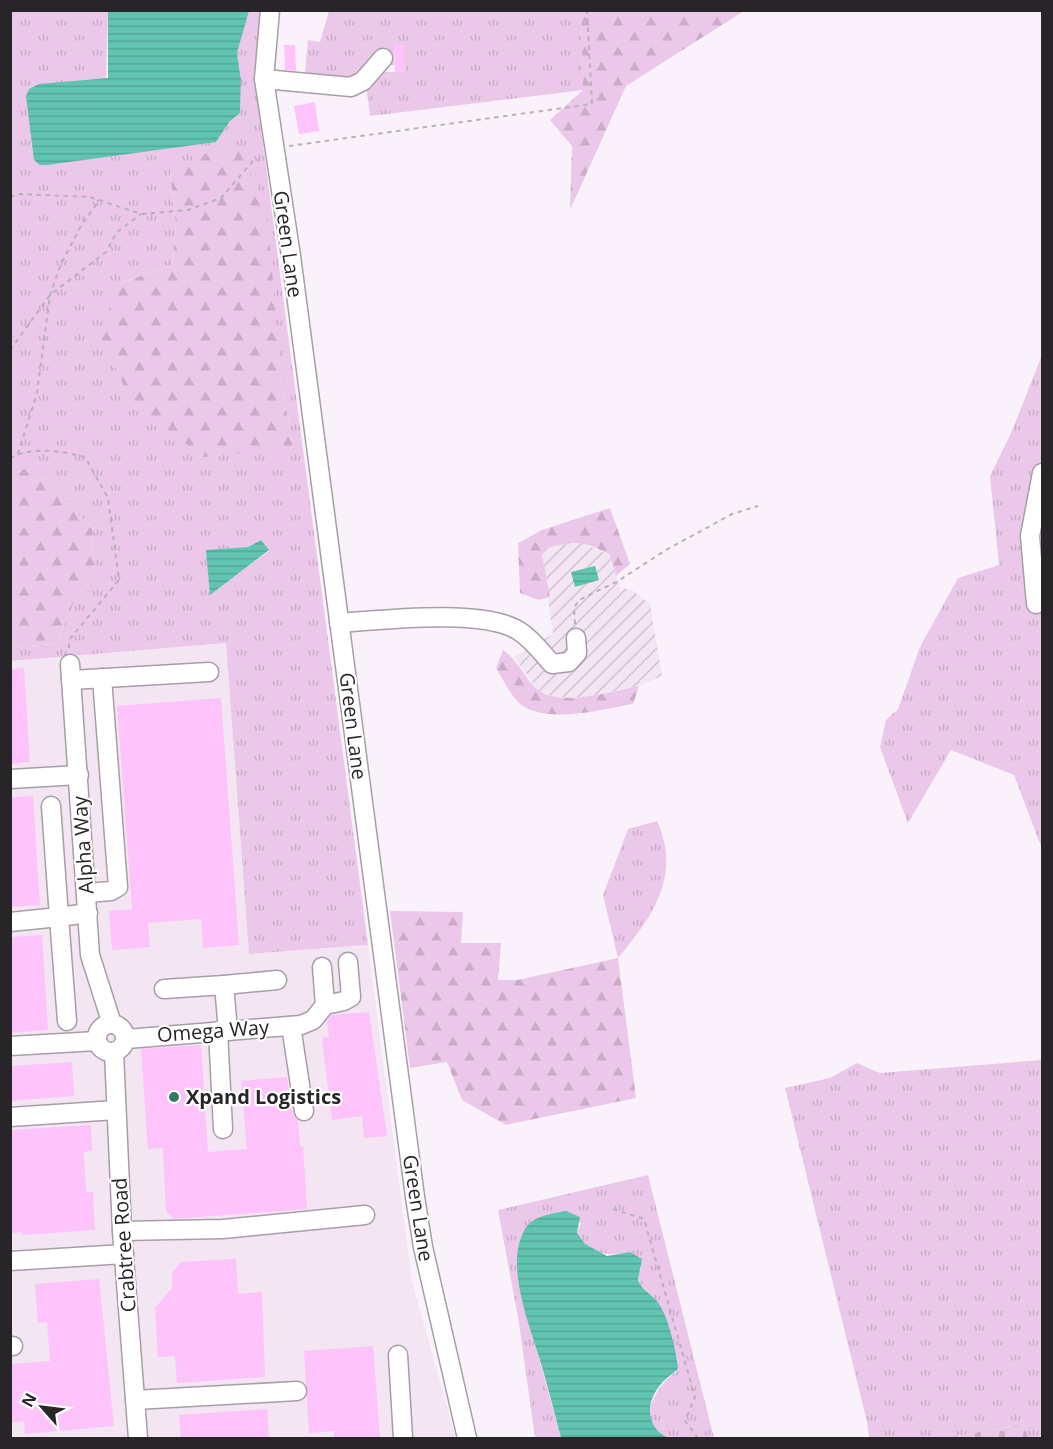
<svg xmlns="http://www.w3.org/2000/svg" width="1053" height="1449" viewBox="0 0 1053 1449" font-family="'Open Sans',sans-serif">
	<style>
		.built { fill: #f3e5f2 }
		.industrial { fill: url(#industrial-furrows) }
		.grass { fill: url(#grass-tufts); fill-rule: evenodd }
		.forest { fill: url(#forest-firs) }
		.cemetery { fill: url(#cemetery-stones) }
		.water { fill: url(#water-rules) }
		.building { fill: #fdc3fa }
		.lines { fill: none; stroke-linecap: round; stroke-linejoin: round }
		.minor-casing { stroke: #a69fa6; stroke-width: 21 }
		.path { stroke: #b8b2b8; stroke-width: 2; stroke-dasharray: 4.5 4.5; stroke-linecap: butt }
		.minor { stroke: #fff; stroke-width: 18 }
		.poi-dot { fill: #34786c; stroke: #fff; stroke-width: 2 }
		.labels { text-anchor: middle; stroke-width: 4.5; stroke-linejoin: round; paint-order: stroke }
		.street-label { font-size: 20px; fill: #282528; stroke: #fff }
		.poi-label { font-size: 20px; font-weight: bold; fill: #282528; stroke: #fff; text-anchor: start }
	</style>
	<defs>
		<pattern id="industrial-furrows" width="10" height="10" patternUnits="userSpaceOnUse" patternTransform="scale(1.5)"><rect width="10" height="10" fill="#f3e5f2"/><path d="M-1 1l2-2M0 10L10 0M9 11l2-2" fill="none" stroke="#d0c4d0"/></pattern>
		<pattern id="grass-tufts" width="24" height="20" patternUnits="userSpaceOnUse" patternTransform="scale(1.5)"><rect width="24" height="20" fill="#ebc8e9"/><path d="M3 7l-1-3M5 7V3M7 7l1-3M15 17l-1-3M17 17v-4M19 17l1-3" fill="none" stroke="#caacc8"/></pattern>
		<pattern id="forest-firs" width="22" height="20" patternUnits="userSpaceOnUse" patternTransform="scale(1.5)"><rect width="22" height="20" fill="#ebc8e9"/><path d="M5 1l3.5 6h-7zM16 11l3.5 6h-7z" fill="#caacc8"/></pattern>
		<pattern id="cemetery-stones" width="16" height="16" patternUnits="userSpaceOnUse" patternTransform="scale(1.5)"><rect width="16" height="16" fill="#ebc8e9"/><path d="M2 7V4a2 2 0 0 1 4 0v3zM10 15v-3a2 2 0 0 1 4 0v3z" fill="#caacc8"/></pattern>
		<pattern id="water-rules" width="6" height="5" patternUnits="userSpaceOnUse" patternTransform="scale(1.5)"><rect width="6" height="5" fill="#60c4b1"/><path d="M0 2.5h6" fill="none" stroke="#53a898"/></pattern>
	</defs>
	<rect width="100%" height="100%" fill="#faf2fa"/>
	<!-- built -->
	<path class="built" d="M226 643 249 954 368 945 412 1282 456 1438H11V661Z"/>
	<!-- industrial -->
	<path class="industrial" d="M577 541 610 555 620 587 632 590 650 604 662 676 639 686 587 697H553L538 690 514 657 553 634 542 555 546 548Z"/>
	<!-- grass -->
	<g class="grass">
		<path d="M11 11H108L106 80 216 142 230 121 240 113 241 80 237 53 249 11H261L254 75 368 945 249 954 226 643 11 661V647L56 644 77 595 94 577 92 528 61 498 51 481 24 469 11 475ZM170 172 280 372 293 448 118 284 172 265 176 226ZM261 540 269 551 210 594 207 551 248 547Z"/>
		<path d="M329 11H581L583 90 370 116 366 83 312 80 305 73 308 40 320 42ZM394 45H404V72H382V66L395 65Z"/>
		<path d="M1042 355V849L1014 775 951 750 908 823 880 747 886 720 898 709 920 647 958 578 999 565 990 476 1012 431Z"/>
		<path d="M657 821C682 876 652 917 618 958L603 895 628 829Z"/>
		<path d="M1042 1060V1438H1028L1025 1424 945 1438H869L867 1422 785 1088 830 1078 857 1063 880 1073Z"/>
		<path d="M648 1175 714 1438C700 1438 680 1442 667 1438 631 1427 657 1384 676 1372 670 1349 665 1325 657 1303 651 1289 631 1287 641 1268L630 1252C609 1256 589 1256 577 1233L581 1223 549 1214 529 1224 517 1268 524 1304 561 1438H535L519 1323 498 1210Z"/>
	</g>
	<!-- forest -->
	<g class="forest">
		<path d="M581 11H744L626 86 570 210 572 146 550 120 583 90Z"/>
		<path d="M213 150H239L267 207 280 372 293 448 203 457 131 401 100 336 118 284 172 265 176 226 170 172Z"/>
		<path d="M24 469 51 481 61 498 92 528 94 577 77 595 56 644 11 647V475Z"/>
		<path d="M610 508 630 564 616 576 610 555C583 540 576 541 547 548L542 555 550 597 539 600 520 593 518 543 542 530Z"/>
		<path d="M503 650C519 661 524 677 537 689 558 708 614 691 639 686L633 704C602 709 540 727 516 700 508 690 502 678 496 668Z"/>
		<path d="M390 911 463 912 461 943H501L498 980H517L618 958 636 1098 506 1125 462 1100 447 1062 410 1068Z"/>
	</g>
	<!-- cemetery -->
	<path class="cemetery" d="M1025 1424 1028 1438H945Z"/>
	<!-- water -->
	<g class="water">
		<path d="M108 11H249L237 53 241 80 240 113 230 121 216 142 47 165H40L34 160 26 96 29 89 39 84 108 78Z"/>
		<path d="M261 540 269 550 210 595 206 550 248 547Z"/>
		<path d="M595 566 599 580 575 587 571 572Z"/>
		<path d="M566 1211 580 1217 577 1233 585 1244 607 1256 630 1252 642 1259 638 1280C642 1290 649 1292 656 1300 668 1313 676 1351 678 1368 675 1373 671 1374 667 1378 646 1396 642 1425 668 1438H561C555 1415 549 1391 542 1367 532 1330 505 1270 523 1233 530 1216 550 1214 566 1211Z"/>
	</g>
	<!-- building -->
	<g class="building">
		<path d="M284 45H295L296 71 285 70Z"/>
		<path d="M394 45H404L405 72H395Z"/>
		<path d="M315 102 319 131 299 134 294 106Z"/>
		<path d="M24 668 30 762 10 764V669Z"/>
		<path d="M221 698 239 945 203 948 201 919 148 923 150 947 112 950 109 911 132 909 117 706Z"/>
		<path d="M33 796 40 905 10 907V797Z"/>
		<path d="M42 935 48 1030 10 1033V937Z"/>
		<path d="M369 1012 387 1136 364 1138 362 1116 332 1120 322 1038 329 1037 327 1020 331 1015Z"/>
		<path d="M201 1045 208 1152 247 1149 241 1081 287 1077 293 1113 298 1120 300 1146H303L307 1209 174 1219 166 1211 163 1148 148 1149 141 1049Z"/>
		<path d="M72 1062 74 1096 10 1101V1066Z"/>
		<path d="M91 1125 92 1151 84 1152 86 1192H93L95 1230 22 1235V1232L10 1233V1130Z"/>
		<path d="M236 1259 238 1294 262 1292 265 1377 177 1383 175 1356 158 1357 155 1308 172 1288V1273L181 1262Z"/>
		<path d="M99 1279 114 1426 25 1434 24 1421 10 1423V1364L50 1361 47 1322 38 1323 35 1284Z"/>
		<path d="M373 1346 380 1438H334V1431L309 1433 304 1351Z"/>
		<path d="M267 1409 269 1438H181L179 1415Z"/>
	</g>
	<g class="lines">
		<defs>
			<g id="minor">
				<path d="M270 10 264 79 291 256 415 1197 423 1247 467 1438"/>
				<path d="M264 79 351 87 363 81 383 58"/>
				<path d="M1036 604 1030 536 1042 473"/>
				<path d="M339 623C382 620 484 608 519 631 532 639 542 653 552 664L569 662 577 653 576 638"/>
				<path d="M70 664 90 955 112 1024"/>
				<path d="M71 680 209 672"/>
				<path d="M10 779 79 775"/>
				<path d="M87 893 111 891 118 887 102 678"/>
				<path d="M10 922 59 917 51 806"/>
				<path d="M224 985 277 980"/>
				<path d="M164 989 224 985 228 1031"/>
				<path d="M325 1005 344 1001 351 997 348 962"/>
				<path d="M67 1021 59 917 88 913"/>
				<circle cx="111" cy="1038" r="14"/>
				<path d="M291 1026 304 1111"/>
				<path d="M218 1031 223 1129"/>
				<path d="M126 1039 301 1025 313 1020 325 1005 322 967"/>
				<path d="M10 1046 97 1041"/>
				<path d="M114 1052 122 1231 138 1438"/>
				<path d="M10 1117 116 1110"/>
				<path d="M122 1231 223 1229 365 1215"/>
				<path d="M10 1261 124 1254"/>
				<path d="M10 1346H13"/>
				<path d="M398 1355 403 1438"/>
				<path d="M135 1400 297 1391"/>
			</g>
		</defs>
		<!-- minor casing -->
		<use href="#minor" class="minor-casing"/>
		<!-- path -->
		<g class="path">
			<path d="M289 146 592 104 587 10"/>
			<path d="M10 197 20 194 90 197 141 214 188 210 221 198 253 161 260 160"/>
			<path d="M10 350 50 295 106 252 117 232 141 214"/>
			<path d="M18 454 37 393 50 295 61 264 82 224 100 200"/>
			<path d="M10 458C33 446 62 451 85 457L108 498 119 580 69 640V650"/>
			<path d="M575 624 574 608 579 600 618 581 666 550 732 514 758 506"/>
			<path d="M613 1209 644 1219 695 1397 685 1421 698 1438"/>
		</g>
		<!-- minor -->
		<use href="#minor" class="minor"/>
	</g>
	<!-- markers -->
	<circle class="poi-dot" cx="174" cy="1097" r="6"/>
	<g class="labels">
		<!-- street labels -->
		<g class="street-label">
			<text transform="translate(288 244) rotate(82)" y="7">Green Lane</text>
			<text transform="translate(353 726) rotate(83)" y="7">Green Lane</text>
			<text transform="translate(83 845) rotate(-94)" y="7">Alpha Way</text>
			<text transform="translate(213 1031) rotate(-4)" y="7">Omega Way</text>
			<text transform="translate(418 1208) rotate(81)" y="7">Green Lane</text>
			<text transform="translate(124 1245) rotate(-94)" y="7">Crabtree Road</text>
		</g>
		<!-- poi labels -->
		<g class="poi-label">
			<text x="186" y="1104">Xpand Logistics</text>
		</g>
	</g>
	<!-- border -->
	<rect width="1053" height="1449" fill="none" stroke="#282528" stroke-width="24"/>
	<!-- north arrow -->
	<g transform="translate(42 1407) rotate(298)" stroke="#ffffff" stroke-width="4.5" paint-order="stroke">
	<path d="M0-4.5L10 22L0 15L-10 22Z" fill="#282528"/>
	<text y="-9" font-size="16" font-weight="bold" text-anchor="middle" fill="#282528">N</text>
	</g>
</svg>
